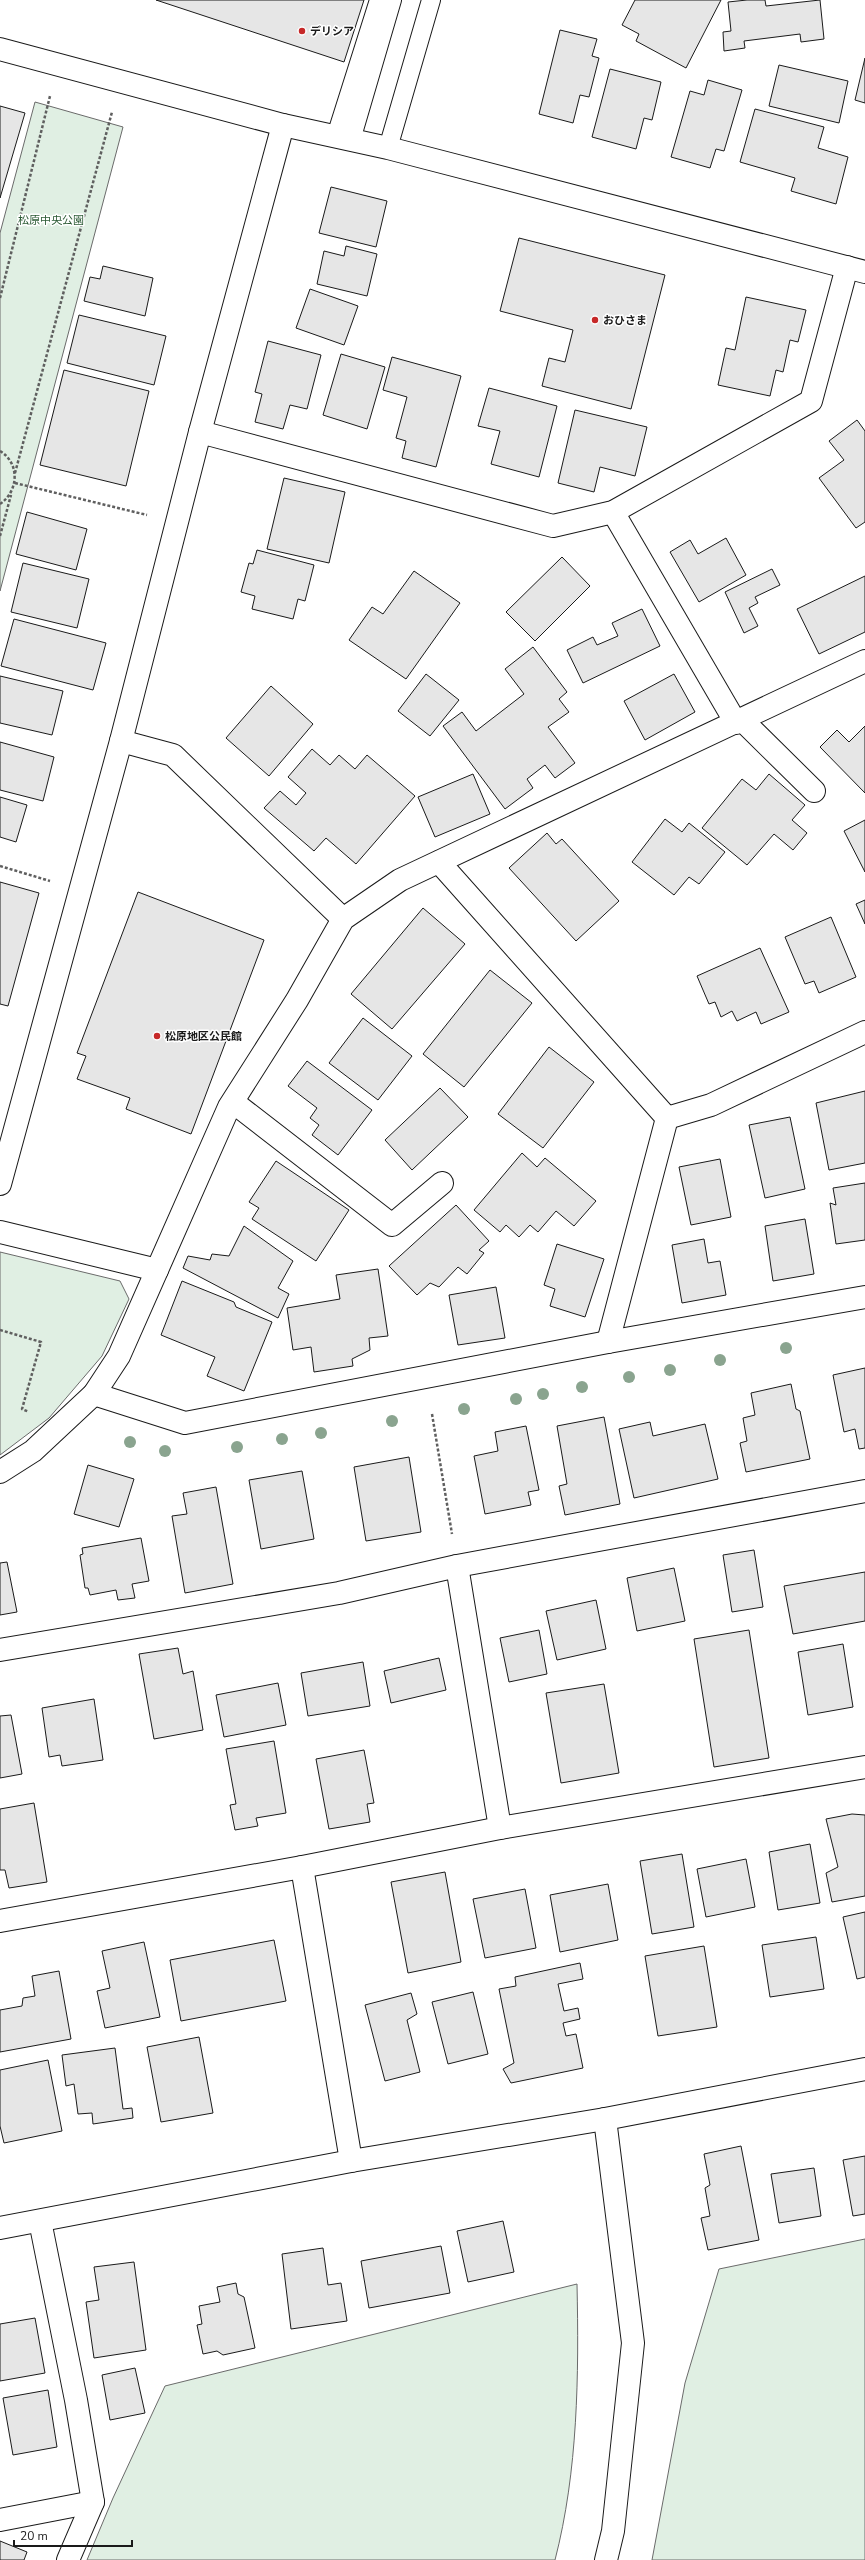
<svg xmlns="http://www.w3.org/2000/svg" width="865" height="2560" viewBox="0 0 865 2560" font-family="'Nunito Sans','Noto Sans JP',sans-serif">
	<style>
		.green { fill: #e0efe3; stroke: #6a6a6a }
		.building { fill: #e6e6e6; stroke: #1a1a1a }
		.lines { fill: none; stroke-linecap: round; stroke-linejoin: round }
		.service-casing { stroke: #1a1a1a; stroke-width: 20 }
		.minor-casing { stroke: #1a1a1a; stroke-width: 24 }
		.tertiary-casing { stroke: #1a1a1a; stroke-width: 24 }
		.path { stroke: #5f5f5f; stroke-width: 2.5; stroke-dasharray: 3 2; stroke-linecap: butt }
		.service { stroke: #fff; stroke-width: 18 }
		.minor { stroke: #fff; stroke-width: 22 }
		.tertiary { stroke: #fff; stroke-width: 22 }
		.tree { fill: #8aa48f }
		.poi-dot { fill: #c62828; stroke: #fff; stroke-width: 1.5 }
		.labels { text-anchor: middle; stroke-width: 3; stroke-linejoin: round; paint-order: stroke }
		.poi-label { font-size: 11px; font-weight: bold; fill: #1a1a1a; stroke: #fff; text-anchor: start }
		.park-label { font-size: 11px; fill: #2b5a34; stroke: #fff }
	</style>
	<rect width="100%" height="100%" fill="#fff"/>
	<!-- green -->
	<g class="green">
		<path d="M35 102 123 127 0 591V233Z"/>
		<path d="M0 1252 120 1281 129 1299 102 1356 49 1418 0 1455Z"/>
		<path d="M865 2239V2560H652L685 2383 719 2269Z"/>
		<path d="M577 2284C579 2375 578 2471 555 2560H87L113 2498 165 2386Z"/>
	</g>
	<!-- building -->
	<g class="building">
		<path d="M156 0H364L344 62Z"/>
		<path d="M635 0H721L686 68 636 41 639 34 622 25Z"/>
		<path d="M747 0H765L766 6 820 0 824 39 801 42 800 34 744 41 745 48 724 51 723 32 731 31 728 2Z"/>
		<path d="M560 30 597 39 592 56 599 58 589 97 580 95 573 123 539 114Z"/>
		<path d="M865 58V103L855 100Z"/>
		<path d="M779 65 848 81 839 123 769 106Z"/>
		<path d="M610 69 661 82 652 120 644 118 636 149 592 137Z"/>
		<path d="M708 80 742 90 724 151 716 149 710 168 671 157 690 91 704 95Z"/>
		<path d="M0 106 25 113 0 198Z"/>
		<path d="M755 109 824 127 818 148 848 157 836 204 791 191 795 178 740 162Z"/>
		<path d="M331 187 387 201 376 247 319 233Z"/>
		<path d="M519 238 665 275 631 409 542 386 549 358 565 362 573 330 500 311Z"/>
		<path d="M346 246 377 254 367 296 317 284 324 251 344 256Z"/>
		<path d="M103 266 153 278 145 316 84 301 90 277 100 279Z"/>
		<path d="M310 289 358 306 344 345 296 328Z"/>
		<path d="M746 297 806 310 798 342 790 340 783 372 776 370 770 396 718 385 726 348 735 350Z"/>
		<path d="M79 315 166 336 154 385 67 363Z"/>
		<path d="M268 341 321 355 307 409 290 405 283 429 255 422 262 394 255 392Z"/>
		<path d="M341 354 385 367 367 429 323 415Z"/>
		<path d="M392 357 461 376 436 467 402 458 406 441 396 438 407 397 383 390Z"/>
		<path d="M64 370 149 391 126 486 40 465Z"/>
		<path d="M489 388 557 406 539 477 491 464 500 431 478 426Z"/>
		<path d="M575 410 647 427 635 476 600 467 594 492 558 483Z"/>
		<path d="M857 420 865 431V522L856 528 819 478 844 460 829 441Z"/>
		<path d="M284 478 345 492 329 563 267 549Z"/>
		<path d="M27 512 87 529 76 570 16 554Z"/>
		<path d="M726 538 746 575 699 602 670 552 690 540 698 554Z"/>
		<path d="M257 550 314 565 305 601 298 599 293 619 252 609 255 596 241 592 249 563 253 564Z"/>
		<path d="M562 557 590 586 535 641 506 612Z"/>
		<path d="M23 563 89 579 77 628 11 612Z"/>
		<path d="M772 569 780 585 755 597 758 603 749 608 758 626 744 633 725 592Z"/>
		<path d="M414 571 460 603 406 679 349 640 372 607 383 614Z"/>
		<path d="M865 576V632L819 654 797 609Z"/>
		<path d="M642 609 660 646 583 683 567 650 593 637 597 645 618 636 612 623Z"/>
		<path d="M14 619 106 643 93 690 1 666Z"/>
		<path d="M533 647 567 692 559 699 569 712 548 727 575 763 555 778 545 765 527 779 533 788 505 809 443 726 462 712 476 731 524 694 505 669Z"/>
		<path d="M426 674 459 700 430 736 398 711Z"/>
		<path d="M674 674 695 712 645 740 624 701Z"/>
		<path d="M0 676 63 691 52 735 0 723Z"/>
		<path d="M271 686 313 724 269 776 226 738Z"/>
		<path d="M865 726V793L820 747 837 730 849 742Z"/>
		<path d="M0 742 54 757 43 801 0 790Z"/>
		<path d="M312 749 330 765 339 755 355 769 367 755 415 796 356 864 326 838 314 851 264 808 280 791 296 805 306 793 288 777Z"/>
		<path d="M473 774 490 814 435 837 418 797Z"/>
		<path d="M769 774 805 805 792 820 807 833 793 850 774 834 747 865 702 828 742 779 756 790Z"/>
		<path d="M0 797 27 805 16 842 0 837Z"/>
		<path d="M665 819 682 832 689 823 725 852 699 884 689 877 674 895 632 862Z"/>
		<path d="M865 820V872L844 831Z"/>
		<path d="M547 833 556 844 562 839 619 901 576 941 509 868Z"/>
		<path d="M0 882 39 893 8 1006 0 1004Z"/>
		<path d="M138 892 264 940 191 1134 126 1109 130 1098 77 1079 86 1056 77 1053Z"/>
		<path d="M865 900V924L856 904Z"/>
		<path d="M423 908 465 944 392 1029 351 994Z"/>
		<path d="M831 917 856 977 819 993 814 981 805 984 785 937Z"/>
		<path d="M760 948 789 1012 761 1024 756 1012 737 1021 732 1011 721 1017 715 1002 709 1004 697 976Z"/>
		<path d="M490 970 532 1003 464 1087 423 1054Z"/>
		<path d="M363 1018 412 1056 378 1100 329 1063Z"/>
		<path d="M549 1047 594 1082 543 1148 498 1114Z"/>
		<path d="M307 1061 372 1110 338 1155 312 1135 319 1125 310 1118 317 1108 288 1086Z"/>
		<path d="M440 1088 468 1117 412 1170 385 1140Z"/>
		<path d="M865 1091V1163L829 1170 816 1103Z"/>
		<path d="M790 1117 805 1189 765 1198 749 1125Z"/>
		<path d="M522 1153 537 1167 545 1158 596 1201 574 1226 556 1211 538 1232 530 1225 519 1237 506 1225 500 1232 474 1210Z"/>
		<path d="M720 1159 731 1217 691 1225 679 1167Z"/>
		<path d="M276 1161 349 1210 316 1261 252 1219 259 1208 249 1202Z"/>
		<path d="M865 1183V1240L836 1244 830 1203 836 1205 833 1188Z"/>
		<path d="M456 1205 489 1241 479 1250 484 1253 467 1274 458 1267 439 1287 430 1283 417 1295 389 1266Z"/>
		<path d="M805 1219 814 1274 773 1281 765 1226Z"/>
		<path d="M244 1226 293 1261 278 1288 289 1294 278 1318 183 1268 188 1256 210 1260 212 1254 229 1256Z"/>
		<path d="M704 1239 708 1263 720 1261 726 1295 682 1303 672 1245Z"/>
		<path d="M557 1244 604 1259 585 1317 550 1306 555 1289 544 1285Z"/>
		<path d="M378 1269 388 1336 369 1338 370 1350 352 1359 353 1366 314 1372 311 1347 293 1350 287 1308 340 1299 336 1275Z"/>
		<path d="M182 1281 234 1302 236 1307 272 1322 244 1391 207 1376 215 1357 161 1335Z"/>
		<path d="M496 1287 505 1338 458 1345 449 1295Z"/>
		<path d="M865 1368V1448L859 1449 855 1429 844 1432 833 1375Z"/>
		<path d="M791 1384 796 1409 800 1411 810 1459 746 1472 740 1443 747 1441 743 1418 755 1415 751 1393Z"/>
		<path d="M604 1417 620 1504 565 1515 559 1486 567 1484 557 1426Z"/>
		<path d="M650 1422 653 1436 705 1424 718 1479 634 1498 619 1429Z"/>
		<path d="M526 1426 539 1490 528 1492 531 1505 485 1514 474 1456 498 1451 495 1432Z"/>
		<path d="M409 1457 421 1532 366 1541 354 1467Z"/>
		<path d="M88 1465 134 1479 119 1527 74 1514Z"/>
		<path d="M302 1471 314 1539 261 1549 249 1480Z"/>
		<path d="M216 1487 233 1584 185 1593 172 1516 187 1514 183 1493Z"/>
		<path d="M141 1538 149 1581 132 1584 135 1598 118 1600 116 1590 90 1595 88 1588H85L80 1555 83 1554 82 1548Z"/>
		<path d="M754 1550 763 1607 732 1612 723 1555Z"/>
		<path d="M7 1562 17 1612 0 1615V1563Z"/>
		<path d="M674 1568 685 1621 637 1631 627 1578Z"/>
		<path d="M865 1572V1621L793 1634 784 1586Z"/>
		<path d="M596 1600 606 1649 557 1660 546 1611Z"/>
		<path d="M539 1630 547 1674 509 1682 500 1638Z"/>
		<path d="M749 1630 769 1758 714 1767 694 1639Z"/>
		<path d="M843 1644 853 1707 808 1715 798 1652Z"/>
		<path d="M178 1648 183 1674 193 1671 203 1730 154 1739 139 1654Z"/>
		<path d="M439 1658 446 1690 391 1703 384 1671Z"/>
		<path d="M363 1662 370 1706 308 1716 301 1673Z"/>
		<path d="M278 1683 286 1725 224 1737 216 1695Z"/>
		<path d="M604 1684 619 1773 561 1783 546 1693Z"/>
		<path d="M94 1699 103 1760 62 1766 60 1755 49 1757 42 1708Z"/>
		<path d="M11 1715 22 1774 0 1778V1716Z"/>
		<path d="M274 1741 286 1813 256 1818 258 1826 235 1830 230 1805 236 1804 226 1749Z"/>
		<path d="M364 1750 374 1803 367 1804 370 1822 329 1829 316 1759Z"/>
		<path d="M34 1803 47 1882 9 1888 5 1870H0V1809Z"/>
		<path d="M852 1814 865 1815V1896L832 1902 826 1873 838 1867 826 1819Z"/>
		<path d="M810 1844 820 1903 778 1910 769 1852Z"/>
		<path d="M682 1854 694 1927 652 1934 640 1861Z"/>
		<path d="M746 1859 755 1907 706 1917 697 1869Z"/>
		<path d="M445 1872 461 1962 408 1973 391 1882Z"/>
		<path d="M608 1884 618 1940 560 1952 550 1895Z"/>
		<path d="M525 1889 536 1948 485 1958 473 1899Z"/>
		<path d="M865 1912V1977L857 1979 843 1917Z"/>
		<path d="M816 1937 824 1989 770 1997 762 1945Z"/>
		<path d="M274 1940 286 2001 181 2021 170 1960Z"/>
		<path d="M144 1942 160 2017 105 2028 97 1991 110 1988 102 1951Z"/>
		<path d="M704 1946 717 2027 658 2036 645 1956Z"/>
		<path d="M580 1963 583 1979 558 1984 564 2011 578 2008 580 2019 563 2023 566 2036 576 2034 583 2068 511 2083 503 2069 514 2063 499 1989 516 1986 515 1977Z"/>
		<path d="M59 1971 71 2039 0 2052V2010L22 2006 23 1998 35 1996 32 1976Z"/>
		<path d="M473 1992 488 2054 448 2064 432 2002Z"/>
		<path d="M411 1993 417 2014 407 2020 420 2072 385 2081 365 2005Z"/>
		<path d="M199 2037 213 2113 161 2122 147 2047Z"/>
		<path d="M115 2048 123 2109 132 2108 133 2118 93 2124 92 2113 78 2114 74 2084 66 2086 62 2055Z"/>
		<path d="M48 2060 62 2131 4 2143 0 2126V2070Z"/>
		<path d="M741 2146 759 2240 708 2250 701 2218 710 2216 705 2188 710 2185 704 2154Z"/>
		<path d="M865 2156V2214L853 2216 843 2160Z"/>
		<path d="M814 2168 821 2216 779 2223 771 2174Z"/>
		<path d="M503 2221 514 2272 468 2282 457 2231Z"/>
		<path d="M441 2246 450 2293 369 2308 361 2261Z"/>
		<path d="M323 2248 328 2285 341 2283 347 2321 291 2329 282 2254Z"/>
		<path d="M134 2262 146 2350 94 2358 86 2302 99 2300 94 2267Z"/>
		<path d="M236 2283 238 2294 244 2297 255 2348 223 2355 217 2351 203 2354 197 2325 202 2324 199 2306 220 2302 217 2287Z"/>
		<path d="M35 2318 45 2373 0 2381V2324Z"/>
		<path d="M135 2368 145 2413 110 2420 102 2375Z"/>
		<path d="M48 2390 57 2447 13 2455 3 2398Z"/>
		<path d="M0 2541 27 2552 24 2560H0Z"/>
	</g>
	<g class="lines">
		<defs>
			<g id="service">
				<path d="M336 136 379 0"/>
				<path d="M351 140 392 0"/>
				<path d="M388 148 431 0"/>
			</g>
			<g id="minor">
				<path d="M200 432 553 526 613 512 811 401 847 267"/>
				<path d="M613 512 736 723"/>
				<path d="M742 720 814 791"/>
				<path d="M121 741 173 755 343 919"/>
				<path d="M439 862 667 1118 711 1105 865 1032"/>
				<path d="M233 1102 392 1225 442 1183"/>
				<path d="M0 1184 121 741 200 432 283 125"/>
				<path d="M0 1232 157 1270"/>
				<path d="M608 1342 667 1118"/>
				<path d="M94 1394 185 1423 608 1342 865 1297"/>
				<path d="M0 1472 33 1451 94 1394 119 1356 229 1107 297 1000 343 919 400 880 865 661"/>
				<path d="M457 1566 500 1828"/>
				<path d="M0 1650 339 1593 457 1566 865 1491"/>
				<path d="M302 1867 351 2161"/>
				<path d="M0 1921 302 1867 500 1828 865 1767"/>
				<path d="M40 2221 76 2400 93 2502 68 2560"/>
				<path d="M0 2520 93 2502"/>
			</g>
			<g id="tertiary">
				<path d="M0 49 283 125 388 148 865 272"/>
				<path d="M605 2119 633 2343 613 2531 606 2560"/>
				<path d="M0 2228 351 2161 605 2119 865 2069"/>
			</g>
		</defs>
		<!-- service casing -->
		<use href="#service" class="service-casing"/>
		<!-- minor casing -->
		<use href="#minor" class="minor-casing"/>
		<!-- tertiary casing -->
		<use href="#tertiary" class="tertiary-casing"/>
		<!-- path -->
		<g class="path">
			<path d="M0 298 50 96"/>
			<path d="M0 451C20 463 19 491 0 504"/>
			<path d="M15 473 112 112"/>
			<path d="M15 483 147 515"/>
			<path d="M0 536 11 495"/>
			<path d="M0 866 50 881"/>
			<path d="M0 1330 41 1342 22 1409 29 1412"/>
			<path d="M432 1414 452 1534"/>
		</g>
		<!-- service -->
		<use href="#service" class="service"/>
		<!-- minor -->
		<use href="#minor" class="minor"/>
		<!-- tertiary -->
		<use href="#tertiary" class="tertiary"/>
	</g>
	<!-- trees -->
	<g class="tree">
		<circle cx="786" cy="1348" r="6"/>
		<circle cx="720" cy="1360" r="6"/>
		<circle cx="670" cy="1370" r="6"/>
		<circle cx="629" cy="1377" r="6"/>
		<circle cx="582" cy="1387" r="6"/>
		<circle cx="543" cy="1394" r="6"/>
		<circle cx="516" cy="1399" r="6"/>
		<circle cx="464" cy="1409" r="6"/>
		<circle cx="392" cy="1421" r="6"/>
		<circle cx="321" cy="1433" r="6"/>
		<circle cx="282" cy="1439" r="6"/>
		<circle cx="130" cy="1442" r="6"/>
		<circle cx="237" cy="1447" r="6"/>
		<circle cx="165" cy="1451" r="6"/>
	</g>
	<!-- markers -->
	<g class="poi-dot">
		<circle cx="302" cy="31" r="4"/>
		<circle cx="595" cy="320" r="4"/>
		<circle cx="157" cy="1036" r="4"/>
	</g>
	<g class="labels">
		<!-- poi labels -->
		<g class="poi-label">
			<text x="310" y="35">デリシア</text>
			<text x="603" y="324">おひさま</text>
			<text x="165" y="1040">松原地区公民館</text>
		</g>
		<!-- park labels -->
		<g class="park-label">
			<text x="51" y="224">松原中央公園</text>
		</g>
	</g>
	<!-- scale -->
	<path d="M14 2540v6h118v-6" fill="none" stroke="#1a1a1a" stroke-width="2"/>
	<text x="20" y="2540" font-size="12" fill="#1a1a1a" stroke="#ffffff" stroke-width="3" paint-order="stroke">20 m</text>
</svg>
